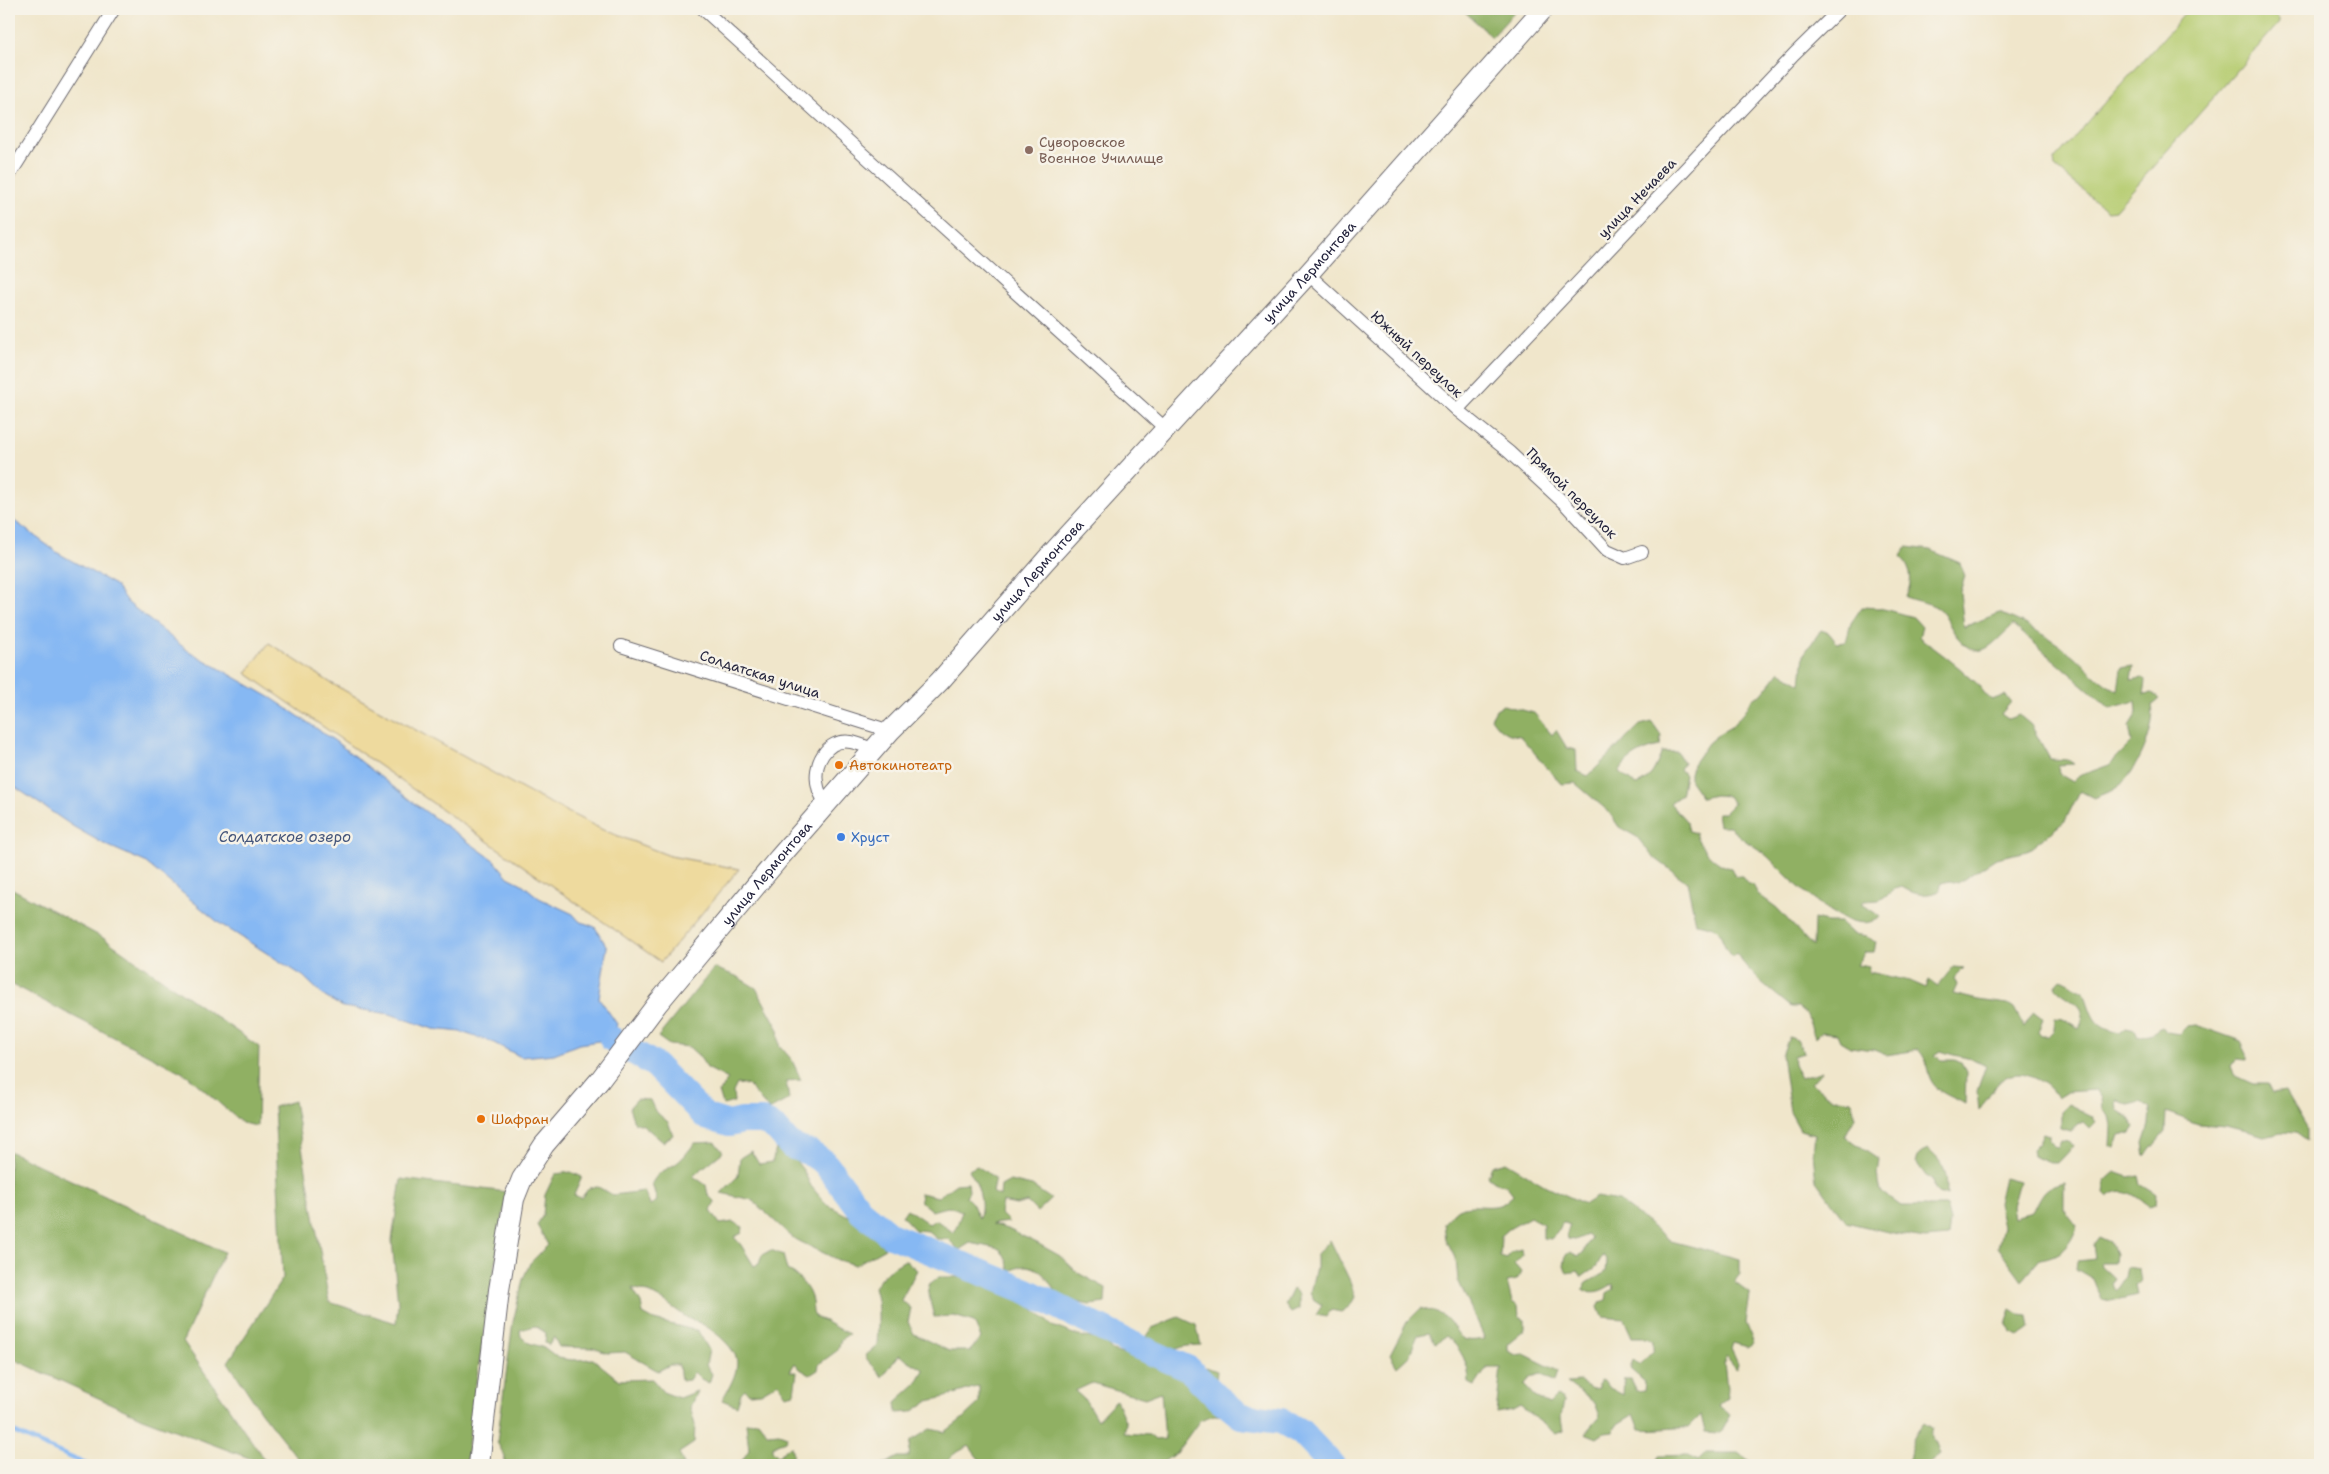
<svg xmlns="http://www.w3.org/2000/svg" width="2329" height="1474" viewBox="0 0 2329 1474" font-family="'Shantell Sans',sans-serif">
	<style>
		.green { fill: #b6cc71; stroke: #6c7756 }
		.forest { fill: #90b063; stroke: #59694f; fill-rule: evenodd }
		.sand { fill: #eeda9e; stroke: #887e6c }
		.water { fill: #86b8f3; stroke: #546d97 }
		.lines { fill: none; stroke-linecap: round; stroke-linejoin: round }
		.stream { stroke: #86b8f3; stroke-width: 4.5 }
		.river { stroke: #86b8f3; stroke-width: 26 }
		.street-casing { stroke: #6a676d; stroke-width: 14 }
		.primary-casing { stroke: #6a676d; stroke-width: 22 }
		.street { stroke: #fff; stroke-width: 12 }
		.primary { stroke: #fff; stroke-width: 20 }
		.education-dot { fill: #8d6e63; stroke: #f7f3e8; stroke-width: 2 }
		.food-dot { fill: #e8710a; stroke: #f7f3e8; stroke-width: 2 }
		.shop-dot { fill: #3f7fe0; stroke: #f7f3e8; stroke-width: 2 }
		.labels { text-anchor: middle; stroke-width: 5; stroke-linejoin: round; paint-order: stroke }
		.education-label { font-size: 14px; fill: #785e54; stroke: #f7f3e8; text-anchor: start }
		.street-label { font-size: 14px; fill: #22223b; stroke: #f7f3e8 }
		.food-label { font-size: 14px; fill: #c56008; stroke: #f7f3e8; text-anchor: start }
		.shop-label { font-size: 14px; fill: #366cbe; stroke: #f7f3e8; text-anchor: start }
		.water-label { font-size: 15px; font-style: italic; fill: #45567b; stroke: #f7f3e8 }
	</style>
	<rect width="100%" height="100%" fill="#f7f3e8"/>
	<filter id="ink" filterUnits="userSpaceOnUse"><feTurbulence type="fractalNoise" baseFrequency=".02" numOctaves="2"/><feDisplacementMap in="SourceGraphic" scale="10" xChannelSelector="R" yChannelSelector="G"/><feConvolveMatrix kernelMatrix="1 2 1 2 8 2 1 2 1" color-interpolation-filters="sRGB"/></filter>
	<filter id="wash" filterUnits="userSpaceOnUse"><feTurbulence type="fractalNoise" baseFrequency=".0096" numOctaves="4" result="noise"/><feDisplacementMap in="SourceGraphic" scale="20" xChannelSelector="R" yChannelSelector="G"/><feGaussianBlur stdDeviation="1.12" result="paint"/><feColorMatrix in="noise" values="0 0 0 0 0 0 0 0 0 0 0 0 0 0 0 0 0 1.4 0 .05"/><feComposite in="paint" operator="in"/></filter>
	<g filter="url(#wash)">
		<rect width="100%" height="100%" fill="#f0e6cb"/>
		<!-- green -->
		<path class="green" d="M2189 9H2270L2279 19V23L2115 210 2108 211 2055 167 2054 160Z"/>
		<!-- forest -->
		<g class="forest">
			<path d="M1462 9H1517L1492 37Z"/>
			<path d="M1907 547 1930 550 1960 563 1965 576 1960 592 1964 627 1999 613C2024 622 2049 637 2070 653 2087 666 2098 682 2118 691L2121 668 2133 666 2131 680 2142 678 2146 682 2144 694 2152 693 2159 699 2152 705C2157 727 2136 776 2116 788 2109 793 2101 795 2094 798L2080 791 2065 821 2027 851 1996 858 1958 883 1950 881 1941 883 1940 891C1926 896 1916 896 1902 887L1895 889 1880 900 1864 901 1862 904 1881 917C1849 942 1790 879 1768 857 1756 845 1740 841 1730 826H1719L1717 813H1724L1733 804 1728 796 1714 795 1702 798 1690 781V773L1693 764 1708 743 1720 733 1731 727 1745 711 1752 699 1762 694 1780 671 1801 684 1804 654 1821 630 1829 633 1837 643 1846 642 1851 623 1862 607 1880 608 1913 617 1922 627 1919 637C1938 651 1956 664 1973 680 1981 686 1983 694 1992 700L2005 695 2011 702 2001 714 2008 719 2019 715 2031 725 2050 759 2068 760 2074 764 2058 765 2059 774 2073 782 2079 776 2109 765 2132 742 2129 726 2137 713 2136 701 2110 708 2013 625C1992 643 1980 667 1955 634 1950 627 1947 617 1941 611 1933 602 1916 602 1906 597 1913 579 1912 572 1901 556Z"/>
			<path d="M1503 705 1534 713 1552 735 1556 730 1567 748 1576 750 1577 771 1588 776 1640 725 1652 722 1661 735 1660 746C1645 749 1627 757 1619 772L1636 785C1652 780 1656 766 1662 752H1677L1684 763 1680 769 1685 775 1681 795 1670 803 1687 822 1689 831 1695 833C1700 847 1715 865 1731 868L1735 876H1742L1748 884 1753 885 1758 894 1777 908 1813 947 1814 919 1827 922H1840L1853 934 1867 936 1876 943 1874 952H1865L1857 965 1869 967 1868 972 1910 981 1926 988 1929 980 1938 986 1953 967 1964 968 1954 978 1957 985 1953 994 1978 1000 2008 1004 2014 1008 2024 1027 2034 1011 2043 1018 2038 1032 2041 1036H2048L2054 1030 2055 1018 2063 1019 2079 1028C2094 1003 2062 999 2055 986L2061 979 2084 991C2092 1015 2093 1028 2120 1033L2126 1028 2135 1030 2138 1037 2152 1033 2161 1027 2167 1032 2179 1034 2187 1026 2196 1025 2241 1041 2247 1053V1060L2236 1059 2230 1067 2233 1075 2253 1084H2267L2272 1094 2285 1092 2307 1130V1141L2296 1133 2281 1132 2265 1136 2227 1126 2198 1124 2166 1112 2165 1132 2145 1156 2143 1143 2149 1125 2150 1109 2141 1102 2129 1105 2117 1100 2118 1110 2129 1117 2135 1127 2131 1133 2119 1136 2115 1148 2110 1146 2111 1126 2109 1115 2103 1109 2102 1098 2096 1090 2067 1092 2057 1098C2051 1087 2045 1083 2034 1078 2004 1064 1993 1089 1979 1111L1977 1091 1986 1065C1972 1057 1956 1057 1941 1051L1935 1055 1941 1060H1955L1961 1063 1966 1072 1965 1104C1954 1097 1939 1094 1932 1082 1925 1071 1929 1059 1918 1050L1886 1055 1874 1050 1850 1047 1840 1041 1837 1034 1821 1032 1815 1038 1807 1015 1798 1007H1791C1771 990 1750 975 1736 953L1732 957C1723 949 1723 934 1716 929 1711 925 1701 924 1696 923L1687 882 1652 856 1637 837 1619 827 1608 811 1575 783 1561 784 1520 736C1505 734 1500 731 1491 718L1496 709Z"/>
			<path d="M9 887 105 939 259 1047 257 1126 242 1123 187 1075 9 983Z"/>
			<path d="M714 968 736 976 756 988 778 1028 779 1045 792 1060 801 1080 786 1081 789 1099 769 1110 748 1085 737 1084 733 1092 734 1102 723 1105 719 1092 728 1079 707 1068 699 1056 689 1047 669 1045 658 1037Z"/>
			<path d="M1789 1037 1797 1040 1804 1053 1793 1056 1794 1064 1801 1078 1822 1071 1811 1083 1832 1098 1852 1101 1855 1117 1845 1136 1879 1159 1877 1174 1881 1192 1901 1206H1946L1950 1221 1948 1236 1925 1238 1892 1233 1846 1222 1816 1181 1813 1154 1815 1134 1800 1130 1790 1112 1782 1055Z"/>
			<path d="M637 1099 650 1100 655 1111 668 1122 673 1135 663 1142 643 1125 634 1122 629 1108Z"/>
			<path d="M294 1101 329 1302 396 1323 398 1304 392 1240 401 1179 507 1192 473 1401 466 1465H303L261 1412 228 1362 283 1278 274 1107Z"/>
			<path d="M2068 1104 2092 1116 2096 1122 2090 1128 2084 1122 2077 1124 2072 1131 2061 1128V1112Z"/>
			<path d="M2043 1133 2049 1135V1141L2053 1146 2058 1147 2061 1140 2068 1141 2072 1147 2057 1163H2050L2033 1156 2032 1149 2039 1142Z"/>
			<path d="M715 1142 723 1152 693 1176 706 1185 708 1195 715 1202 711 1211 720 1224 733 1222 743 1227 742 1233 734 1237 741 1245 754 1266 759 1264 762 1255 771 1250 783 1255 787 1270C798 1275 810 1289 812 1301 813 1308 812 1312 815 1317 828 1321 837 1330 849 1334L841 1339 838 1350 819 1364 818 1370 810 1375 800 1369 795 1363 790 1371 797 1372 794 1393 786 1395 778 1383 761 1393 749 1394 745 1389 741 1393 737 1406 722 1400C728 1389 740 1371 736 1357 731 1344 712 1329 700 1323 695 1321 690 1320 686 1317 668 1304 654 1292 632 1288L641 1303 643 1314 654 1320 698 1331 709 1350 706 1365 712 1374 709 1383 701 1379 694 1372 689 1380 681 1381 679 1365H670L658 1371 625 1352 607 1353 593 1348 559 1347 554 1337 549 1345 545 1343 546 1333 535 1326 520 1330 521 1337 529 1343 545 1348 558 1358 572 1360 593 1359 619 1380 652 1379 663 1392 679 1398 697 1391 690 1407 695 1425 694 1443 679 1453 684 1465H504L505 1457 497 1442 513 1322 523 1279 530 1263 548 1245 537 1225 543 1215 545 1195 555 1174 571 1172 582 1177 574 1195 581 1198 589 1188 598 1187 613 1195 644 1191 650 1205 657 1201 652 1183C660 1170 661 1173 672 1166 682 1161 688 1151 695 1143Z"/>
			<path d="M776 1149 793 1157 803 1170 811 1186 826 1204 861 1223 885 1248 855 1265 838 1260 793 1238 752 1200 721 1193 738 1176 740 1158 751 1151 759 1164 772 1162Z"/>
			<path d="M1927 1149C1945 1163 1947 1173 1947 1195H1940L1934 1189 1932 1179 1926 1176 1916 1162 1919 1155Z"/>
			<path d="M9 1151 224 1252 183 1341 268 1465 142 1418 9 1357Z"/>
			<path d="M1506 1162 1546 1186 1585 1204 1596 1197 1619 1201 1671 1241 1740 1259V1274L1734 1282 1750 1294 1746 1323 1754 1343 1748 1347 1733 1343 1731 1349 1738 1364 1736 1369 1726 1357 1724 1363 1728 1397 1718 1405 1730 1415 1720 1433 1705 1432 1701 1415 1688 1428C1671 1427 1656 1431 1640 1429L1634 1414 1616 1425 1613 1432 1604 1433 1597 1438 1585 1433 1600 1416 1595 1403 1567 1383 1580 1382 1592 1389 1598 1388V1382L1602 1379 1608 1387 1623 1395 1624 1379H1630L1636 1391 1644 1390 1645 1382 1630 1369 1633 1360 1640 1364 1653 1350V1341L1647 1337H1632L1624 1319 1602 1317 1598 1307 1601 1302 1606 1300 1607 1294 1614 1289 1613 1284C1601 1291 1596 1294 1582 1290L1587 1283 1606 1272 1607 1261 1603 1255 1596 1267 1582 1277 1578 1271 1567 1273 1564 1265 1566 1255 1570 1252 1578 1256 1583 1253 1591 1238 1587 1235 1575 1240 1568 1239 1567 1234 1570 1225 1562 1222 1557 1233 1551 1239 1543 1238V1224L1530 1217 1509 1229 1501 1236 1500 1256 1507 1258 1511 1252 1521 1249 1522 1256 1514 1264 1521 1272 1517 1280 1507 1282 1512 1302 1518 1306 1519 1317 1525 1320V1329L1508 1343V1351L1516 1355 1524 1354 1558 1371 1555 1382 1541 1374 1531 1377 1524 1385 1535 1397 1549 1404 1557 1396 1564 1401 1561 1417 1563 1431 1556 1434 1520 1406 1513 1410 1496 1413 1501 1368H1487L1475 1386 1469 1383C1469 1364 1461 1348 1446 1336L1436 1343 1429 1333 1418 1335 1409 1356 1397 1367 1390 1355 1407 1322 1421 1308C1428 1311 1442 1313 1447 1319 1462 1335 1456 1344 1485 1339L1458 1280 1456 1260 1446 1240 1444 1223C1448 1219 1453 1212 1458 1209 1478 1200 1498 1216 1513 1194L1506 1185 1498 1184 1488 1176 1492 1166Z"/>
			<path d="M977 1166 995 1178 992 1192 1000 1196 1001 1186 1010 1181 1032 1186 1051 1199 1037 1212 1027 1202 1016 1205 1002 1202 1000 1213 1009 1222 992 1224 1010 1230 1037 1243 1060 1256 1078 1273 1106 1288 1105 1303 1090 1305 1057 1298C1052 1284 1042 1266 1025 1266 1020 1266 1014 1270 1009 1271L1007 1261 1000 1249 970 1243 959 1250 948 1239H937L928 1231 915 1230 902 1216 907 1209 929 1224 936 1220 954 1233 962 1212C952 1204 943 1208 932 1211L921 1202 920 1193 938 1197 956 1184 968 1183 969 1191 966 1197 972 1203 979 1218C985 1202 978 1184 969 1170Z"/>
			<path d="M2115 1172 2129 1177 2138 1175 2140 1184 2156 1194 2155 1204 2149 1206C2135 1196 2123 1184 2108 1197L2104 1193 2106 1180Z"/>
			<path d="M2004 1177 2019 1181 2012 1207 2014 1217 2032 1212C2042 1193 2042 1187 2064 1182V1209L2077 1226C2071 1245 2061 1256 2040 1259L2022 1280 1998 1247 2003 1226 1998 1203Z"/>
			<path d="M2099 1237 2110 1242 2115 1254 2114 1263H2101L2102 1267 2114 1278 2111 1284 2116 1290 2125 1277 2127 1267 2139 1269 2141 1281 2135 1286 2137 1295 2111 1301 2101 1299 2093 1279 2076 1269 2077 1261 2095 1259 2093 1245Z"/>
			<path d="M1330 1240 1350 1281 1355 1297 1350 1306 1341 1312 1331 1310 1326 1317 1316 1315 1322 1305 1313 1299 1310 1293 1316 1267V1255Z"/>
			<path d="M905 1260 917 1270 901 1300 911 1308 908 1322 914 1334 949 1351H970L981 1338 974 1322 954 1316 934 1317 930 1301 928 1285 939 1277H961L1009 1293 1033 1308 1052 1326 1079 1336 1103 1340 1112 1351 1123 1354 1133 1333 1146 1338 1152 1328 1179 1317 1196 1325 1201 1345C1180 1346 1174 1347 1162 1365L1193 1378 1206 1367 1217 1371 1215 1389 1229 1400 1239 1422 1228 1416 1214 1415 1200 1420 1176 1453 1163 1462 1164 1465H987L978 1458 969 1446 954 1454 943 1465H883L898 1457H909L911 1441 930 1429 945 1432 962 1419 979 1403V1386L946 1397 928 1401 912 1412 897 1413 896 1402 916 1384 924 1370 899 1355 882 1377C877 1368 870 1365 865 1356L877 1346C878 1326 880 1305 874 1287L887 1271ZM1092 1383 1145 1398 1161 1392 1165 1439 1155 1440 1149 1435 1124 1433 1126 1423 1116 1400 1097 1420 1086 1401 1075 1391Z"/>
			<path d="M1293 1289 1299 1294V1309L1291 1313 1285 1305Z"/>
			<path d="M2011 1309 2019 1314 2028 1315 2030 1328 2019 1336 2011 1332 2006 1323Z"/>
			<path d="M758 1421 768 1434 779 1433 787 1436 785 1440 772 1447V1450L778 1456 791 1446 793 1455 783 1460 784 1465H739L749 1450 746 1423Z"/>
			<path d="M1924 1423 1932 1428 1930 1436 1936 1443 1940 1455 1927 1465H1908C1910 1445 1911 1439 1924 1423Z"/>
			<path d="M1706 1453H1738L1752 1463V1465H1654L1659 1456 1687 1455 1697 1461Z"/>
		</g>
		<!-- sand -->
		<path class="sand" d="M269 643 331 683 524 790 603 830 670 856 739 869 661 962 246 673Z"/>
		<!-- water -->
		<path class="water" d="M9 517 58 553 115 585 127 602 187 650 273 699 335 741 415 804 495 861 508 877 522 884 539 898 573 914 579 921 595 927 607 947 599 998 617 1024 612 1039 579 1044 554 1054 521 1057 492 1042 461 1032 433 1029 390 1014 343 1007 325 997 303 976 219 923 145 862 104 844 74 827 9 783Z"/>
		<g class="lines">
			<!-- stream -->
			<path class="stream" d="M9 1430 88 1465"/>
			<!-- river -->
			<path class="river" d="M612 1039 655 1065 706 1117 729 1124 742 1121H763L777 1130 791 1146 810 1153 825 1163 860 1210 890 1235 1027 1291 1130 1343 1189 1369 1216 1396 1241 1416 1281 1421 1301 1432 1332 1465"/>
		</g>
	</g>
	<g filter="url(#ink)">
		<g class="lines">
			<defs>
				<g id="street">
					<path d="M703 9 1166 429"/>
					<path d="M9 176 114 9"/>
					<path d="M1308 274 1457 410 1509 452 1564 503 1607 550 1625 558 1642 552"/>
					<path d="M1457 410 1794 54 1840 9"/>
					<path d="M621 646 890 731"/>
					<path d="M826 804C823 799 819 793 818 787 812 765 826 738 851 742 858 743 866 747 873 749"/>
				</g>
				<g id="primary">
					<path id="s1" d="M479 1465 499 1290 514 1199 522 1179 544 1145 600 1080 658 1003 779 858 890 731 940 681 1046 560 1308 274 1543 9"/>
				</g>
			</defs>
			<!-- street casing -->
			<use href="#street" class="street-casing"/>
			<!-- primary casing -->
			<use href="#primary" class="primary-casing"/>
			<!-- street -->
			<use href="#street" class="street"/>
			<!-- primary -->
			<use href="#primary" class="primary"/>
		</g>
	</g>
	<!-- markers -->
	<circle class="education-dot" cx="1029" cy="150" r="5"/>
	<g class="food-dot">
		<circle cx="839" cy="765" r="5"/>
		<circle cx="481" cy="1119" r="5"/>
	</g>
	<circle class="shop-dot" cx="841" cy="837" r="5"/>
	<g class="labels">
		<!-- education labels -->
		<g class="education-label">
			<text x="1039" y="147">Суворовское<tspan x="1039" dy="16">Военное Училище</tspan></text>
		</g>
		<!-- street labels -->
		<g class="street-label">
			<text transform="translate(1637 198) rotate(-46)" y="5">улица Нечаева</text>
			<text dy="5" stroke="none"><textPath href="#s1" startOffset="1492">улица Лермонтова</textPath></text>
			<text transform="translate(1417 354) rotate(43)" y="5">Южный переулок</text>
			<text transform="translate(1572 493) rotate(45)" y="5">Прямой переулок</text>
			<text dy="5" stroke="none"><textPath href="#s1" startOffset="1088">улица Лермонтова</textPath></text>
			<text transform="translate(760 674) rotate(18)" y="5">Солдатская улица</text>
			<text dy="5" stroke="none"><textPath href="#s1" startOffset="682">улица Лермонтова</textPath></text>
		</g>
		<!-- food labels -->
		<g class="food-label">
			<text x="849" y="770">Автокинотеатр</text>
			<text x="491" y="1124">Шафран</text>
		</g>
		<!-- shop labels -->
		<g class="shop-label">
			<text x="851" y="842">Хруст</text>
		</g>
		<!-- water labels -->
		<g class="water-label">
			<text x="285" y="842">Солдатское озеро</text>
		</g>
	</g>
	<!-- margin -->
	<rect width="2329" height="1474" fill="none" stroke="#f7f3e8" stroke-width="30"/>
</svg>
